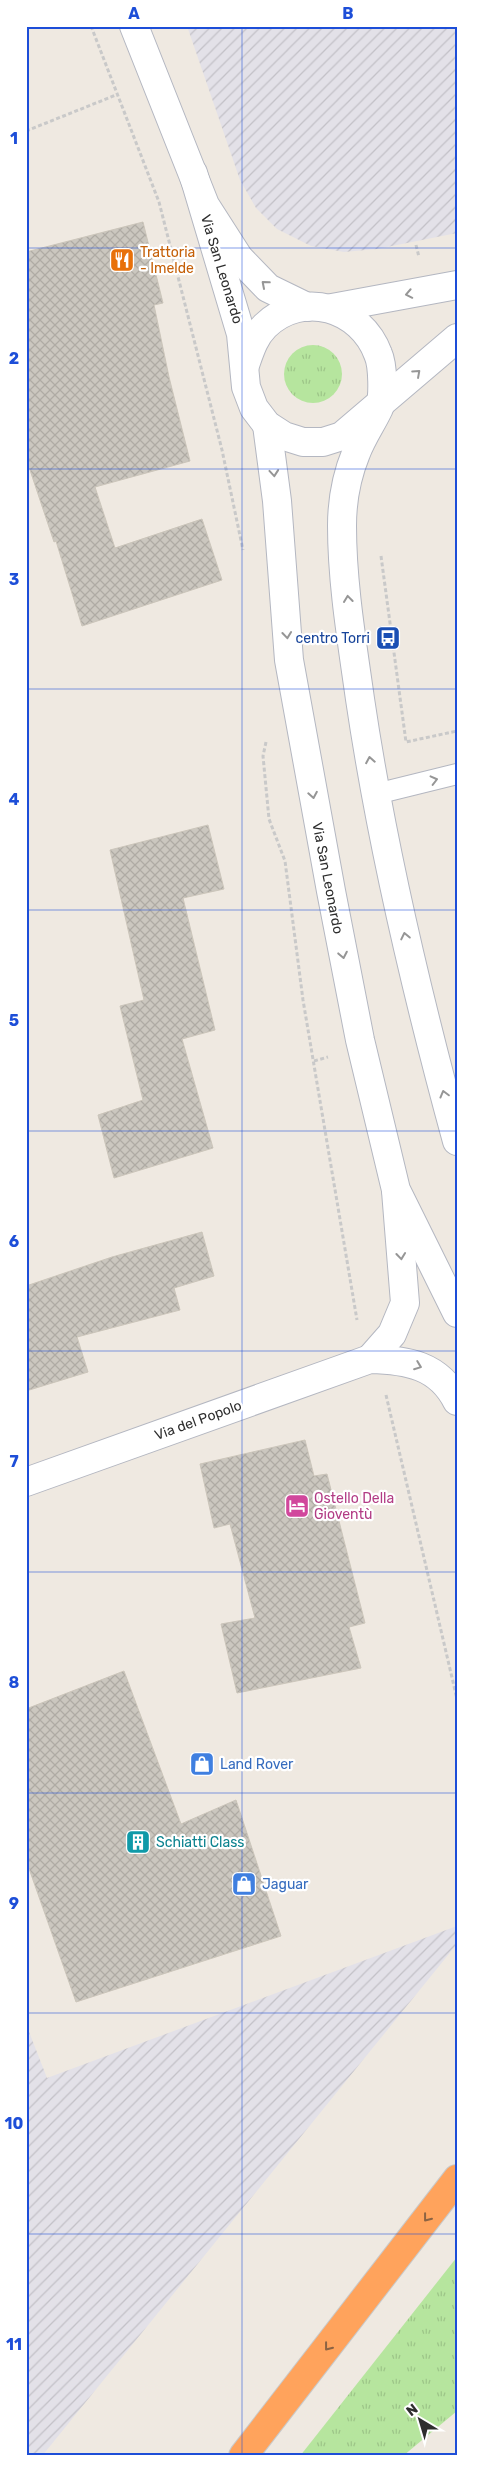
<svg xmlns="http://www.w3.org/2000/svg" width="483" height="2482" viewBox="0 0 483 2482" font-family="Rubik,sans-serif">
	<style>
		.industrial { fill: url(#industrial-furrows) }
		.grass { fill: url(#grass-tufts) }
		.building { fill: url(#building-cross-hatch); stroke: #cbc5ba }
		.lines { fill: none; stroke-linecap: round; stroke-linejoin: round }
		.lane-casing { stroke: #b4b7c1; stroke-width: 22 }
		.street-casing { stroke: #b4b7c1; stroke-width: 30 }
		.secondary-casing { stroke: #b4b7c1; stroke-width: 30 }
		.highway-casing { stroke: #c9c9c9; stroke-width: 30 }
		.path { stroke: #c9c9c9; stroke-width: 3; stroke-dasharray: 4 2.5; stroke-linecap: butt }
		.lane { stroke: #fff; stroke-width: 20 }
		.street { stroke: #fff; stroke-width: 28 }
		.secondary { stroke: #fff; stroke-width: 28 }
		.highway { stroke: #ffa35c; stroke-width: 28 }
		.oneway { stroke: #969696 }
		.oneway2 { stroke: #8c6343 }
		.grid { fill: none; stroke: #1d4ed8; stroke-width: 1; stroke-opacity: 0.55 }
		.labels { text-anchor: middle; stroke-width: 4.5; stroke-linejoin: round; paint-order: stroke }
		.food-label { font-size: 14px; fill: #c56008; stroke: #fff; text-anchor: start }
		.street-label { font-size: 14px; fill: #2e2e2e; stroke: #fff }
		.transit-label { font-size: 14px; fill: #164399; stroke: #fff; text-anchor: end }
		.hotel-label { font-size: 14px; fill: #b23c85; stroke: #fff; text-anchor: start }
		.shop-label { font-size: 14px; fill: #366cbe; stroke: #fff; text-anchor: start }
		.culture-label { font-size: 14px; fill: #0d838f; stroke: #fff; text-anchor: start }
		.neatline { fill: none; stroke: #1d4ed8; stroke-width: 2 }
		.grid-label { font-size: 16px; text-anchor: middle; font-weight: bold; fill: #1d4ed8 }
	</style>
	<defs>
		<pattern id="industrial-furrows" width="10" height="10" patternUnits="userSpaceOnUse" patternTransform="scale(1.25)"><rect width="10" height="10" fill="#e3e1e8"/><path d="M-1 1l2-2M0 10L10 0M9 11l2-2" fill="none" stroke="#c3c1c7"/></pattern>
		<pattern id="grass-tufts" width="24" height="20" patternUnits="userSpaceOnUse" patternTransform="scale(1.25)"><rect width="24" height="20" fill="#b6e59e"/><path d="M3 7l-1-3M5 7V3M7 7l1-3M15 17l-1-3M17 17v-4M19 17l1-3" fill="none" stroke="#9dc588"/></pattern>
		<pattern id="building-cross-hatch" width="8" height="8" patternUnits="userSpaceOnUse" patternTransform="scale(1.25)"><rect width="8" height="8" fill="#cbc7bf"/><path d="M0 0l8 8M0 8l8-8" fill="none" stroke="#afaba4"/></pattern>
	</defs>
	<rect width="100%" height="100%" fill="#efe9e1"/>
	<!-- industrial -->
	<g class="industrial">
		<path d="M187 26H457V233L377 249 344 252 311 246 277 229 256 208 240 180Z"/>
		<path d="M457 1926V1944L42 2456H26V2024L47 2078Z"/>
	</g>
	<!-- grass -->
	<g class="grass">
		<circle cx="313" cy="374" r="29"/>
		<path d="M457 2257V2411L403 2456H300Z"/>
	</g>
	<!-- building -->
	<g class="building">
		<path d="M143 222 163 303 154 305 169 377 190 461 95 487 115 548 202 519 222 580 82 626 56 541 54 542 26 458V252Z"/>
		<path d="M208 825 224 889 183 898 215 1030 182 1039 213 1148 114 1178 98 1115 143 1100 120 1006 144 1000 110 850Z"/>
		<path d="M202 1232 214 1276 174 1288 180 1310 77 1337 88 1372 26 1391V1286L112 1257Z"/>
		<path d="M305 1440 314 1476 327 1474 365 1623 349 1627 361 1668 237 1693 221 1624 255 1618 230 1524 214 1528 200 1464Z"/>
		<path d="M124 1671 181 1824 236 1800 281 1936 76 2002 26 1860V1709Z"/>
	</g>
	<g class="lines">
		<defs>
			<path id="lane" d="M376 794 457 774"/>
			<g id="street">
				<path d="M370 1359 392 1334 405 1303 396 1191"/>
				<path d="M26 1482 370 1359C407 1360 439 1365 457 1401"/>
			</g>
			<g id="secondary">
				<path d="M134 26 205 205 239 258 268 288 307 307"/>
				<path d="M193 173 241 334 246 387 254 408 267 425 284 436 303 442H323L342 436 457 338"/>
				<path d="M332 308 457 285"/>
				<path d="M245 365C250 351 254 337 265 326 303 289 361 308 378 354 383 365 384 398 379 408 372 423 362 437 356 453 347 475 342 501 342 526 342 583 352 642 360 699 382 848 417 995 457 1141"/>
				<path d="M267 425 277 501 289 660 331 891 360 1040 396 1190 457 1313"/>
			</g>
			<path id="highway" d="M243 2456 457 2179"/>
		</defs>
		<!-- lane casing -->
		<use href="#lane" class="lane-casing"/>
		<!-- street casing -->
		<use href="#street" class="street-casing"/>
		<!-- secondary casing -->
		<use href="#secondary" class="secondary-casing"/>
		<!-- highway casing -->
		<use href="#highway" class="highway-casing"/>
		<!-- path -->
		<g class="path">
			<path d="M91 26 159 202 222 450 243 550"/>
			<path d="M26 131 116 95"/>
			<path d="M416 245 419 257"/>
			<path d="M381 556 406 742 457 731"/>
			<path d="M266 742 263 756 269 819 285 861 303 1000 357 1320"/>
			<path d="M314 1061 328 1057"/>
			<path d="M386 1395 457 1699"/>
		</g>
		<!-- lane -->
		<use href="#lane" class="lane"/>
		<!-- street -->
		<use href="#street" class="street"/>
		<!-- secondary -->
		<use href="#secondary" class="secondary"/>
		<!-- highway -->
		<use href="#highway" class="highway"/>
	</g>
	<!-- one-way arrows -->
	<defs><path id="oneway-chevron" d="M-2-3.5L2.5 0L-2 3.5" fill="none" stroke-width="1.6" stroke-linecap="round" stroke-linejoin="round" transform="scale(1.25)"/></defs>
	<g class="oneway">
		<use href="#oneway-chevron" transform="translate(265 284) rotate(-139)"/>
		<use href="#oneway-chevron" transform="translate(409 294) rotate(169)"/>
		<use href="#oneway-chevron" transform="translate(417 373) rotate(-42)"/>
		<use href="#oneway-chevron" transform="translate(274 473) rotate(85)"/>
		<use href="#oneway-chevron" transform="translate(348 599) rotate(-97)"/>
		<use href="#oneway-chevron" transform="translate(287 635) rotate(84)"/>
		<use href="#oneway-chevron" transform="translate(370 760) rotate(-100)"/>
		<use href="#oneway-chevron" transform="translate(434 780) rotate(-14)"/>
		<use href="#oneway-chevron" transform="translate(313 795) rotate(80)"/>
		<use href="#oneway-chevron" transform="translate(405 936) rotate(-102)"/>
		<use href="#oneway-chevron" transform="translate(343 955) rotate(79)"/>
		<use href="#oneway-chevron" transform="translate(444 1094) rotate(-105)"/>
		<use href="#oneway-chevron" transform="translate(401 1256) rotate(84)"/>
		<use href="#oneway-chevron" transform="translate(418 1366) rotate(21)"/>
	</g>
	<g class="oneway2">
		<use href="#oneway-chevron" transform="translate(427 2218) rotate(128)"/>
		<use href="#oneway-chevron" transform="translate(328 2347) rotate(128)"/>
	</g>
	<!-- grid -->
	<path class="grid" d="M242 26V2456M26 248H457M26 469H457M26 689H457M26 910H457M26 1131H457M26 1351H457M26 1572H457M26 1793H457M26 2013H457M26 2234H457"/>
	<!-- icons -->
	<defs>
		<symbol id="restaurant-square" viewBox="-11 -11 22 22"><rect x="-9" y="-9" width="18" height="18" rx="4" fill="#e8710a" stroke="#fff"/><path d="M-5-6h1v4h1v-4h1v4h1v-4h1v5L-1.5 .5V6h-2V.5L-5-1ZM5-6V6H3V1.5H1.5Q1.5-4 5-6Z" fill="#fff"/></symbol>
		<symbol id="bus-square" viewBox="-11 -11 22 22"><rect x="-9" y="-9" width="18" height="18" rx="4" fill="#1a4fb4" stroke="#fff"/><path d="M-5-6H5V4H4V6H2V4H-2V6H-4V4H-5ZM-3.5-4V0h7V-4ZM-3.5 1.2v1.5H-2V1.2ZM2 1.2v1.5H3.5V1.2Z" fill="#fff"/></symbol>
		<symbol id="hotel-square" viewBox="-11 -11 22 22"><rect x="-9" y="-9" width="18" height="18" rx="4" fill="#d1479c" stroke="#fff"/><path d="M-6-4.5h1.5V1H6V5H4.5V3h-9V5H-6ZM-4 0a1.8 1.8 0 1 1 3.6 0ZM.5 0V-2.5h3Q6-2.5 6 0Z" fill="#fff"/></symbol>
		<symbol id="shop-square" viewBox="-11 -11 22 22"><rect x="-9" y="-9" width="18" height="18" rx="4" fill="#3f7fe0" stroke="#fff"/><path d="M-5-2.5h2.3a2.7 3.5 0 0 1 5.4 0H5L5.5 6h-11ZM-1.5-2.5h3a1.5 2.3 0 0 0-3 0Z" fill="#fff"/></symbol>
		<symbol id="building-square" viewBox="-11 -11 22 22"><rect x="-9" y="-9" width="18" height="18" rx="4" fill="#0f9aa8" stroke="#fff"/><path d="M-4-6H4V6H1V3H-1V6H-4ZM-2.5-4.3h1.7v1.8h-1.7ZM.8-4.3h1.7v1.8H.8ZM-2.5-1h1.7V.8h-1.7ZM.8-1h1.7V.8H.8Z" fill="#fff"/></symbol>
	</defs>
	<g fill-rule="evenodd">
		<use href="#restaurant-square" x="108" y="246" width="28" height="28"/>
		<use href="#bus-square" x="374" y="624" width="28" height="28"/>
		<use href="#hotel-square" x="283" y="1492" width="28" height="28"/>
		<use href="#shop-square" x="188" y="1750" width="28" height="28"/>
		<use href="#building-square" x="124" y="1828" width="28" height="28"/>
		<use href="#shop-square" x="230" y="1870" width="28" height="28"/>
	</g>
	<g class="labels">
		<!-- food labels -->
		<g class="food-label">
			<text x="140" y="257">Trattoria<tspan x="140" dy="16">- Imelde</tspan></text>
		</g>
		<!-- street labels -->
		<g class="street-label">
			<text transform="translate(222 269) rotate(73)" y="5">Via San Leonardo</text>
			<text transform="translate(328 878) rotate(79)" y="5">Via San Leonardo</text>
			<text transform="translate(198 1420) rotate(-20)" y="5">Via del Popolo</text>
		</g>
		<!-- transit labels -->
		<g class="transit-label">
			<text x="370" y="643">centro Torri</text>
		</g>
		<!-- hotel labels -->
		<g class="hotel-label">
			<text x="314" y="1503">Ostello Della<tspan x="314" dy="16">Gioventù</tspan></text>
		</g>
		<!-- shop labels -->
		<g class="shop-label">
			<text x="220" y="1769">Land Rover</text>
			<text x="262" y="1889">Jaguar</text>
		</g>
		<!-- culture labels -->
		<g class="culture-label">
			<text x="156" y="1847">Schiatti Class</text>
		</g>
	</g>
	<!-- border -->
	<rect width="483" height="2482" fill="none" stroke="#ffffff" stroke-width="55"/>
	<!-- north arrow -->
	<g transform="translate(420 2420) rotate(322)" stroke="#ffffff" stroke-width="4" paint-order="stroke">
	<path d="M0-4L9 19L0 12L-9 19Z" fill="#2e2e2e"/>
	<text y="-8" font-size="14" font-weight="bold" text-anchor="middle" fill="#2e2e2e">N</text>
	</g>
	<rect x="28" y="28" width="428" height="2426" class="neatline"/>
	<g class="grid-label">
		<text x="134" y="19">A</text>
		<text x="348" y="19">B</text>
		<text x="14" y="144">1</text>
		<text x="14" y="364">2</text>
		<text x="14" y="585">3</text>
		<text x="14" y="805">4</text>
		<text x="14" y="1026">5</text>
		<text x="14" y="1247">6</text>
		<text x="14" y="1467">7</text>
		<text x="14" y="1688">8</text>
		<text x="14" y="1909">9</text>
		<text x="14" y="2129">10</text>
		<text x="14" y="2350">11</text>
	</g>
</svg>
